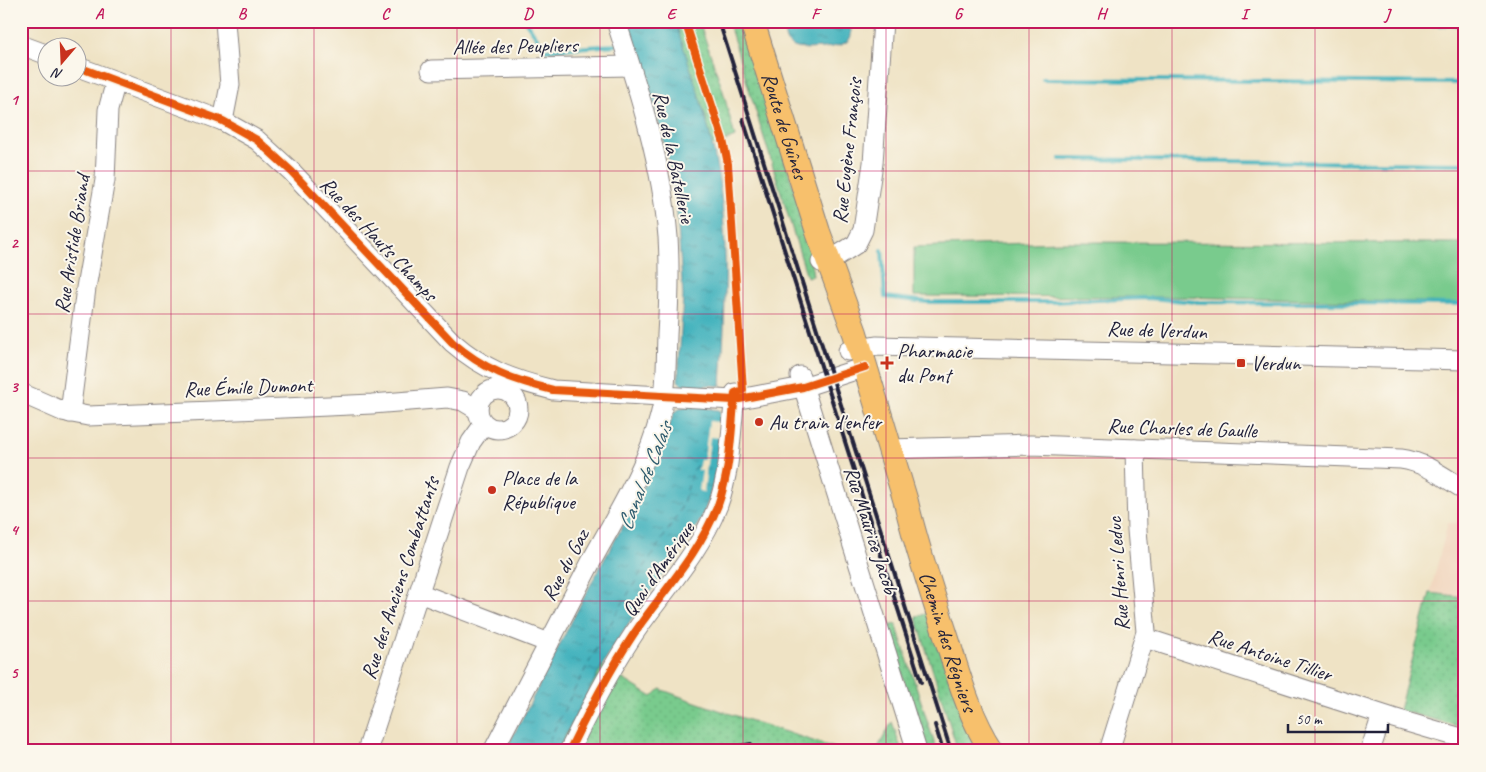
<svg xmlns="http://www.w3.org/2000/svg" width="1486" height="772" viewBox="0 0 1486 772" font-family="Caveat,sans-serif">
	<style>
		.built { fill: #f1d5bd }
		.grass { fill: url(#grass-dots); stroke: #4e7664 }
		.garden { fill: #79cb8d; stroke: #4e7664 }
		.water { fill: url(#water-ripples); stroke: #326a7c }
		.pier { fill: #efe3c5 }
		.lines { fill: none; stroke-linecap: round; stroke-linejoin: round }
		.stream { stroke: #43b2bd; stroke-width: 4 }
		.ferry { stroke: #2f5c6f; stroke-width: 1; stroke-dasharray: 6 5; stroke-linecap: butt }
		.minor-casing { stroke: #888280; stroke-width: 21 }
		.major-casing { stroke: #888280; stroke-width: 26 }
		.minor { stroke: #fff; stroke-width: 19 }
		.major { stroke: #f7c06c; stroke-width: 24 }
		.rail { stroke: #22223b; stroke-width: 4 }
		.cycleway-casing { stroke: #fbf7ec; stroke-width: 11 }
		.cycleway { stroke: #e8590c; stroke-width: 8 }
		.grid { fill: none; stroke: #c2185b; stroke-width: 1; stroke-opacity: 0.55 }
		.poi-dot { fill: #c8321e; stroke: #fbf7ec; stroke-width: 2 }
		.labels { text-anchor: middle; stroke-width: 4; stroke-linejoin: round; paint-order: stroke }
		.street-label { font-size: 21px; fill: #22223b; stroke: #fbf7ec }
		.poi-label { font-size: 21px; fill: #22223b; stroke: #fbf7ec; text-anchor: start }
		.water-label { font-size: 22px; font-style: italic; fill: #2f5c6f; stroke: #fbf7ec }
		.neatline { fill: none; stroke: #c2185b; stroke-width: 2 }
		.grid-label { font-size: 16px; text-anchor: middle; font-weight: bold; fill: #c2185b }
	</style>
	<defs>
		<pattern id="grass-dots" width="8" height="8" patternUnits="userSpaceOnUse" patternTransform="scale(1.25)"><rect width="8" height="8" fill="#79cb8d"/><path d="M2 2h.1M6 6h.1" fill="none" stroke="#68ae7b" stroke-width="1.8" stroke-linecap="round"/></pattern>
		<pattern id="water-ripples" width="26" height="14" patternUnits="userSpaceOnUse" patternTransform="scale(1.25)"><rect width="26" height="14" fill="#43b2bd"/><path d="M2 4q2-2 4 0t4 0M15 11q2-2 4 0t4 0" fill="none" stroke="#38909b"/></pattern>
	</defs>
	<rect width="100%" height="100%" fill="#fbf7ec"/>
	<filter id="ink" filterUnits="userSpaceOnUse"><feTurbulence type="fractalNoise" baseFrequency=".02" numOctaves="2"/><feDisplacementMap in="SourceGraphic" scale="10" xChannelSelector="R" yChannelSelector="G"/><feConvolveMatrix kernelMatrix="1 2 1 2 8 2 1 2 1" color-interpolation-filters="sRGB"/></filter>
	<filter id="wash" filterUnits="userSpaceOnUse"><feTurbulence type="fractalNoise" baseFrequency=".0096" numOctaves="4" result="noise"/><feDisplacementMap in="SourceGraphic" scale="20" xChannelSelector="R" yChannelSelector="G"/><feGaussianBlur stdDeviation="1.12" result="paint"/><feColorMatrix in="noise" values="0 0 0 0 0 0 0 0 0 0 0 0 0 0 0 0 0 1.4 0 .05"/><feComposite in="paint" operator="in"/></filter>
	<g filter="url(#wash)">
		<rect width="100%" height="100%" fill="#efe3c5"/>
		<!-- built -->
		<path class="built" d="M1448 523H1465V597L1430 593Z"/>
		<!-- grass -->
		<g class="grass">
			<path d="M675 21H699L723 91 735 137 712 146 706 119Z"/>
			<path d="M728 21H743L807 232 813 276 807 277Z"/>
			<path d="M1430 593 1465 597V728L1399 710Z"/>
			<path d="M931 612 976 743 973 751H958L916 617Z"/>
			<path d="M896 624 937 751H926L887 627Z"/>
			<path d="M602 666 652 697 660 689C720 712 782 730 843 751H557Z"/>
			<path d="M892 722 902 751H876Z"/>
		</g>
		<!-- garden -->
		<path class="garden" d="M1060 242 1465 243V303L1178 297 914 296V247Z"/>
		<!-- water -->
		<g class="water">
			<path d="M627 21H675C690 68 707 115 716 163 730 236 725 312 721 386L705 385 706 408 719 410 720 413 717 467 709 499 701 519 692 534 637 610 602 666 557 751H505C535 695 562 638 592 582 622 526 655 472 674 412L685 406 687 385H682L678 381 683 296 676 201 667 153 645 74Z"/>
			<path d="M786 21H847C860 43 840 46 824 48 814 48 801 51 792 46 790 45 788 43 786 41L784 31Z"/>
		</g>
		<!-- pier -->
		<path class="pier" d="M720 416 723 417 721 438 710 437 704 492 699 491 702 471 698 470 700 460H704L709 421 720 422Z"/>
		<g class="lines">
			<!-- stream -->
			<g class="stream">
				<path d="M525 21 546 50 616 45"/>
				<path d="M1141 23 1465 25"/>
				<path d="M1043 79 1465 83"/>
				<path d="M1060 159 1465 164"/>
				<path d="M882 250 885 297 927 302H1049L1148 298 1197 302 1465 304"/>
			</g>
			<!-- ferry -->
			<path class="ferry" d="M544 751C572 692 603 635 637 579 650 557 665 536 678 514 686 499 688 482 695 467L699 465"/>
		</g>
	</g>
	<g filter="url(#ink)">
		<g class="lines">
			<defs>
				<g id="minor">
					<path d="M21 45 48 55"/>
					<path d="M78 67 223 121 257 140 292 172 452 342C484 370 513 380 553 390L734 400 803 387 865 367"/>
					<path d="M431 70 630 66"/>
					<path d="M223 121 230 85 225 21"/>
					<path d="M821 262 837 256 856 244 863 230 873 163 883 21"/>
					<path d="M848 351 876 346 1465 360"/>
					<path d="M800 376 917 751"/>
					<circle cx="498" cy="409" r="20"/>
					<path d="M21 393 62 411 88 416 284 408 372 404 447 398 463 401 478 410"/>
					<path d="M70 413 86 288 105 180 108 110 116 81"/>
					<path d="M889 449 1031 445 1401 459C1425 462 1445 478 1465 490"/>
					<path d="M419 593 549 643"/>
					<path d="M1145 638 1393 718 1465 739"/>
					<path d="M367 751 460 467 471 442 484 424"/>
					<path d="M493 751C526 687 559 624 592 560 617 514 647 467 660 416 667 390 666 361 667 335 669 302 670 269 668 237 662 164 639 91 616 21"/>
					<path d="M569 751C590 708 614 661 642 622 669 585 701 549 718 505 731 469 731 430 735 393"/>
					<path d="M1109 751 1146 632 1137 530 1135 449"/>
					<path d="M1370 751 1382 715"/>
				</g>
				<g id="major">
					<path id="s1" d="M752 21 818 232 855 333 906 502C916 545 930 586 943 627 957 669 967 713 992 751"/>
				</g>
			</defs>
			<!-- minor casing -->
			<use href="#minor" class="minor-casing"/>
			<!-- major casing -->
			<use href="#major" class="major-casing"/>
			<!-- minor -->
			<use href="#minor" class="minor"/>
			<!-- major -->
			<use href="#major" class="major"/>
			<!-- rail -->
			<g class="rail">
				<path d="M719 21 951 751"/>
				<path d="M743 119 921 682"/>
				<path d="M935 725 943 751"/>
				<path d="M713 751 751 744"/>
			</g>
			<defs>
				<g id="cycleway">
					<path d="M78 67 223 121 257 140 292 172 452 342C484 370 513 380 553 390L734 400 803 387 865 367"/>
					<path d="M569 751C590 708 614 661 642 622 669 585 701 549 718 505 731 469 731 430 735 393L743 390 728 164 723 140 685 21"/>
				</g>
			</defs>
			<!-- cycleway casing -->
			<use href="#cycleway" class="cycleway-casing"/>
			<!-- cycleway -->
			<use href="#cycleway" class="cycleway"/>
		</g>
	</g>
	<!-- grid -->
	<path class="grid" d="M171 21V751M314 21V751M457 21V751M600 21V751M743 21V751M886 21V751M1029 21V751M1172 21V751M1315 21V751M21 171H1465M21 314H1465M21 458H1465M21 601H1465"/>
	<!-- markers -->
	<g class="poi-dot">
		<path d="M884.5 355.5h5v5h5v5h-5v5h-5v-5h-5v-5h5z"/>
		<rect x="1236" y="358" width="10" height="10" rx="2.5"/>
		<circle cx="759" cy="422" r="5"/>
		<circle cx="492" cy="490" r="5"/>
	</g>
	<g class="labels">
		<!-- street labels -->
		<g class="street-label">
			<text transform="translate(515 46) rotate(-1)" y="7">Allée des Peupliers</text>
			<text dy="7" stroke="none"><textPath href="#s1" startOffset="110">Route de Guînes</textPath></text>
			<text transform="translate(847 151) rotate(-84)" y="7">Rue Eugène François</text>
			<text transform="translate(674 157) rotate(78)" y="7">Rue de la Batellerie</text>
			<text transform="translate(379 239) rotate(47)" y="7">Rue des Hauts Champs</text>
			<text transform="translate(72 244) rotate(-81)" y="7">Rue Aristide Briand</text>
			<text transform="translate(1157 330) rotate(2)" y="7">Rue de Verdun</text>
			<text transform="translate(248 387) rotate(-2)" y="7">Rue Émile Dumont</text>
			<text transform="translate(1182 428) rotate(2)" y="7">Rue Charles de Gaulle</text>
			<text transform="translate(871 530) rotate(72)" y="7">Rue Maurice Jacob</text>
			<text transform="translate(565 565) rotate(-62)" y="7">Rue du Gaz</text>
			<text transform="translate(658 569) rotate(-55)" y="7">Quai d'Amérique</text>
			<text transform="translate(1118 574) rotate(-94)" y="7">Rue Henri Leduc</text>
			<text transform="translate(400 578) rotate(-72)" y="7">Rue des Anciens Combattants</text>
			<text dy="7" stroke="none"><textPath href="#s1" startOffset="651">Chemin des Régniers</textPath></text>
			<text transform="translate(1270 655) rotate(18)" y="7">Rue Antoine Tillier</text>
		</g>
		<!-- poi labels -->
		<g class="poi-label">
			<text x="897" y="358">Pharmacie<tspan x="897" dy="24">du Pont</tspan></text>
			<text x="1251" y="370">Verdun</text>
			<text x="769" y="429">Au train d'enfer</text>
			<text x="502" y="485">Place de la<tspan x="502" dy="24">République</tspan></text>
		</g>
		<!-- water labels -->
		<g class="water-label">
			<text transform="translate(644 476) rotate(-68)" y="8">Canal de Calais</text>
		</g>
	</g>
	<!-- margin -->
	<rect width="1486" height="772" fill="none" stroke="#fbf7ec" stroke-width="55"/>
	<!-- north arrow -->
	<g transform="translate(62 62) rotate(199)"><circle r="24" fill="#fbf7ec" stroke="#a4a2a5"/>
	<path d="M0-4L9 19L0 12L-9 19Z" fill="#c8321e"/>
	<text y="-8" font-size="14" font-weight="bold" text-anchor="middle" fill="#22223b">N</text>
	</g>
	<!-- scale -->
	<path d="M1288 724v8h100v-8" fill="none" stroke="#22223b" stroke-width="2.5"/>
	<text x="1296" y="724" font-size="15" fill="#22223b" stroke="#fbf7ec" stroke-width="4" paint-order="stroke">50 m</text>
	<rect x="28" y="28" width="1430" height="716" class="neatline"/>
	<g class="grid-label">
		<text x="99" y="19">A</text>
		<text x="242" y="19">B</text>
		<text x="385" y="19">C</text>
		<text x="528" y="19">D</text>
		<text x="671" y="19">E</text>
		<text x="815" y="19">F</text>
		<text x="958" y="19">G</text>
		<text x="1101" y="19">H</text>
		<text x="1244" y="19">I</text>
		<text x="1387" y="19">J</text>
		<text x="14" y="105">1</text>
		<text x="14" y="248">2</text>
		<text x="14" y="392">3</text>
		<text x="14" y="535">4</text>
		<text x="14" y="678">5</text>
	</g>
</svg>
